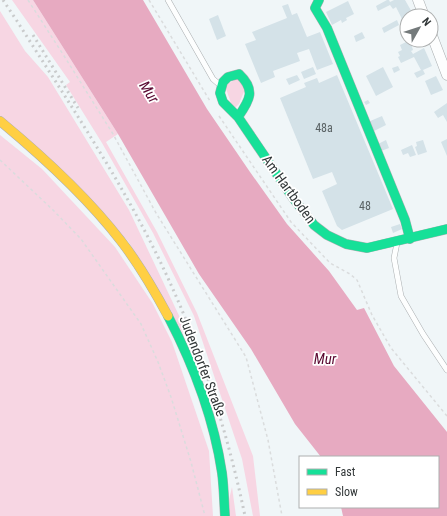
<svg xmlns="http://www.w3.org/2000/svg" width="447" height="516" viewBox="0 0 447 516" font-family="'Roboto Condensed',sans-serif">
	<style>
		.green { fill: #f7d6e3 }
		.water { fill: #e7aac1 }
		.building { fill: #d4e2e8 }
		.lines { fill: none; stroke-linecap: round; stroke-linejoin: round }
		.lane-casing { stroke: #aaaeb0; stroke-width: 6 }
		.street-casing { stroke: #aaaeb0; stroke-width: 11 }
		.fast-casing { stroke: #aaaeb0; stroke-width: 10 }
		.slow-casing { stroke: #aaaeb0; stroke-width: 10 }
		.path { stroke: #dadcdd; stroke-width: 1.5; stroke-dasharray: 3 3; stroke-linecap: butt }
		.lane { stroke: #fdfefe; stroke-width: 5 }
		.street { stroke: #fdfefe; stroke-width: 10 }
		.fast { stroke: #16e098; stroke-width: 9 }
		.slow { stroke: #ffcf43; stroke-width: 9 }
		.rail { stroke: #c9cbcc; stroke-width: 3; stroke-dasharray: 2 4; stroke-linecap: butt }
		.labels { text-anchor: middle; stroke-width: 3.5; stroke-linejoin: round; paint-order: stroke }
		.number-label { font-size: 12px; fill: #5a6264 }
		.street-label { font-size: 14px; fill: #323738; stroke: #fff }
		.water-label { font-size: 15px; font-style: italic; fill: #5a0931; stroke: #fff }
	</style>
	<rect width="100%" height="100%" fill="#f0f6f8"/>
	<!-- green -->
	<g class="green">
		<path d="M12 0H33L118 134 106 142 157 232 197 313 253 456 260 516H253L242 459 194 316 153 233 102 143 66 85 70 82Z"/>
		<path d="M0 11 25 51 48 77 129 210 183 324 196 357 179 326 128 241 0 121Z"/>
		<path d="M237 78 245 89 239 104 236 107 232 106 225 86Z"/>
		<path d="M0 135 42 169 115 247 153 304 172 342 209 451 213 516H0Z"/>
		<path d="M232 487 236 516H225Z"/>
	</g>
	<!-- water -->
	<path class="water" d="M33 0H143L207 109 250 172 287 224 329 271 357 310 364 308 394 366 447 432V516H343L341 507H438V457H321L295 424 251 349 199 274 118 134Z"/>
	<!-- building -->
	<g class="building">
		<path d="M387 0H389L390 2 394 0H405L413 14 402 19 396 7 393 9 390 5 378 11 376 6Z"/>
		<path d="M348 1 354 14 346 18 347 20 342 23 341 20 332 25 326 12Z"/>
		<path d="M288 4 292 15 297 13 307 37 320 32 333 64 317 70 309 49 297 53 300 61 273 71 275 77 261 83 245 44 256 40 252 32 287 18 282 6Z"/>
		<path d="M218 15 226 36 217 40 209 19Z"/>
		<path d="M397 20 399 25 384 33 382 28Z"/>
		<path d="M407 26V36L403 28Z"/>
		<path d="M362 32 365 38 356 42 354 36Z"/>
		<path d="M410 40 413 50 411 51 413 54 424 48 432 66 423 70 425 74 417 78 414 73 421 70 414 57 401 63 398 57 400 56 398 52 402 50 400 45Z"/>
		<path d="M398 66 400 70 394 73 392 68Z"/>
		<path d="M313 67 316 74 304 79 301 72Z"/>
		<path d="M383 67 393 87 376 96 366 76Z"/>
		<path d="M297 75 300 80 289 85 286 79Z"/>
		<path d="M337 75 393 209 342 230 337 226 322 191 337 184 332 172 313 179 280 98 306 87 304 83 317 78 319 83Z"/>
		<path d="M436 76 443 90 431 95 425 81Z"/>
		<path d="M368 100 370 103 366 105 364 102Z"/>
		<path d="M447 103V122L443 115 438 118 434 112Z"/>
		<path d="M382 116 386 125 372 132 368 122Z"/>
		<path d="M447 139V156L441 142Z"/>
		<path d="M386 140 389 148 381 151 378 144Z"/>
		<path d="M423 140 427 152 418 155 415 147 417 146 416 142Z"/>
		<path d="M412 145 416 155 410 157 408 153 403 155 401 150Z"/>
		<path d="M400 224 402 229 393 233 391 227Z"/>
	</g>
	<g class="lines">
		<defs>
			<g id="lane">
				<path d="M168 0 213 79 220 85"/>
				<path d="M397 243 394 258 401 296 423 334 447 370"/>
			</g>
			<g id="street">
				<path d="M418 0 424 16"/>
				<path d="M431 33 447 75"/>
			</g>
			<g id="fast">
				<path d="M319 0 315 8 327 28 405 220 410 239"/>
				<path d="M238 117C250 100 256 90 239 74L228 77 223 82 220 93 223 102 238 117 293 198 314 225 327 235 346 244 367 248 447 229"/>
				<path d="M168 316C193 364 214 419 222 473 224 488 224 502 225 516"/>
			</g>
			<path id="slow" d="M0 121C41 155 88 198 121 241 139 264 154 290 168 316"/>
		</defs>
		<!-- lane casing -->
		<use href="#lane" class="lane-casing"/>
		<!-- street casing -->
		<use href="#street" class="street-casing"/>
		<!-- fast casing -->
		<use href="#fast" class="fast-casing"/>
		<!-- slow casing -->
		<use href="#slow" class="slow-casing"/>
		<!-- path -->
		<g class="path">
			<path d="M28 0 66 59 113 134 156 213 246 357 268 440 282 516"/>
			<path d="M149 0 210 101"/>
			<path d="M219 116 291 222 330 263 350 274 357 280 372 315 391 348 447 416"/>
			<path d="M0 160 53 210 81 239 141 324 158 362 171 397 191 462 205 516"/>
		</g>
		<!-- lane -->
		<use href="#lane" class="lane"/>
		<!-- street -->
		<use href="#street" class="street"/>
		<!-- fast -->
		<use href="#fast" class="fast"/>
		<!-- slow -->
		<use href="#slow" class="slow"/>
		<!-- rail -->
		<g class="rail">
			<path d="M3 0 17 21C65 97 116 172 156 253 197 336 226 425 245 516"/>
			<path d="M33 35 78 108"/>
		</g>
	</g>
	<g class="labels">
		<!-- number labels -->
		<g class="number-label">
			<text x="324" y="132">48a</text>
			<text x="365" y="210">48</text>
		</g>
		<!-- street labels -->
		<g class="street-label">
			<text transform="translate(289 189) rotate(54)" y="5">Am Hartboden</text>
			<text transform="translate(203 366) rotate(69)" y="5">Judendorfer Straße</text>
		</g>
		<!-- water labels -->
		<g class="water-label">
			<text transform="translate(149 92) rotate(57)" y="5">Mur</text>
			<text x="325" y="364">Mur</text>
		</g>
	</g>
	<!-- legend -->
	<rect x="299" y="456" width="140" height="52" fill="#ffffff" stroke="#adafaf"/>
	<rect x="307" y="469" width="20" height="6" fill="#16e098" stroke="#adafaf"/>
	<text x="335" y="476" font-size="12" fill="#323738">Fast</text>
	<rect x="307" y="489" width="20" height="6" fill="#ffcf43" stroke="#adafaf"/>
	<text x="335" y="496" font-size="12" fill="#323738">Slow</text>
	<!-- north arrow -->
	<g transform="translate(419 28) rotate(51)"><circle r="19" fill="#ffffff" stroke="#adafaf"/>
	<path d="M0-3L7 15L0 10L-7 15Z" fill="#747a7b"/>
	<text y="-6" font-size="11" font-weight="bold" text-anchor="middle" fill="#323738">N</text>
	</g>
</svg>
